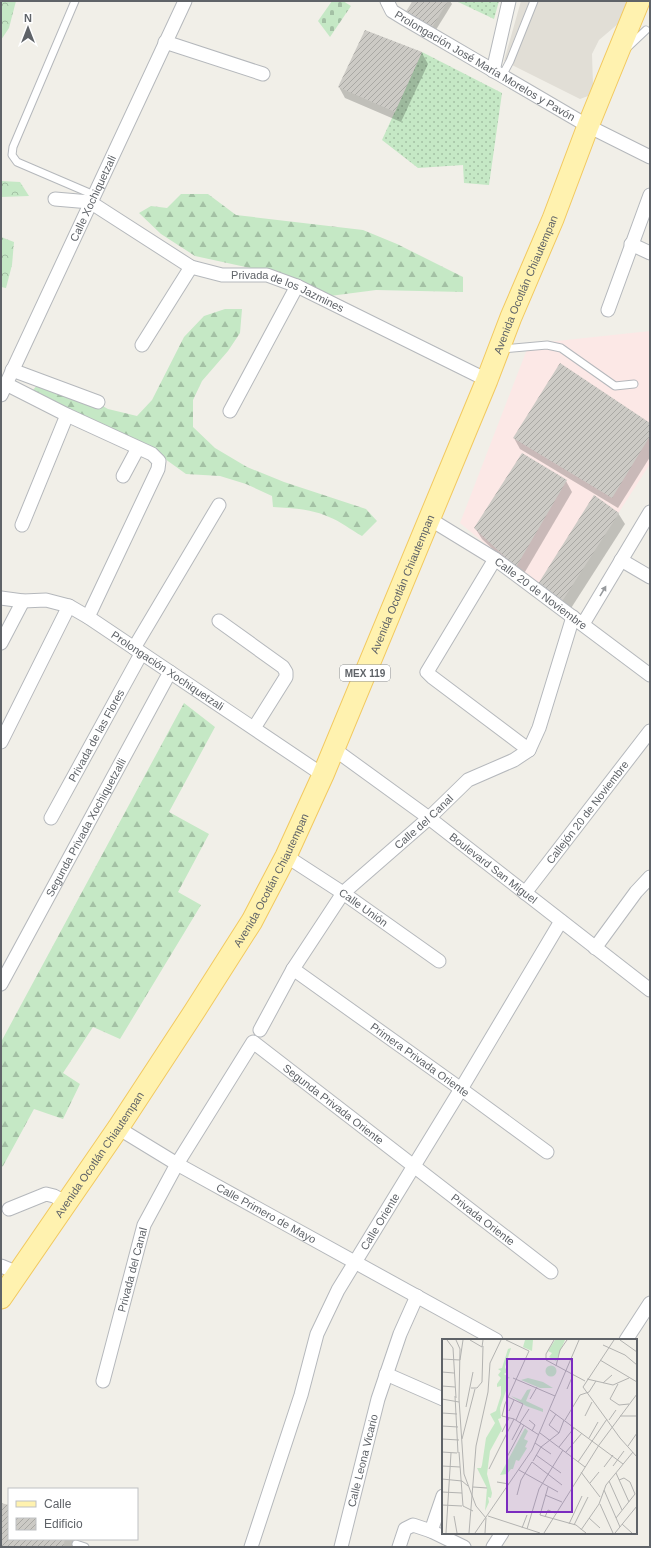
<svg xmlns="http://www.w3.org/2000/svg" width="651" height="1548" viewBox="0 0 651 1548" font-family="Helvetica,sans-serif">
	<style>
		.education { fill: #e1ded6 }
		.medical { fill: #fce8e6 }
		.grass { fill: url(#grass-dots) }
		.forest { fill: url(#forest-firs) }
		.cemetery { fill: url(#cemetery-stones) }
		.park { fill: url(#park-crowns) }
		.shadow { fill: #0003 }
		.building { fill: url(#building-hatch) }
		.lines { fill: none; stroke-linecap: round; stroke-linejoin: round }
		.lane-casing { stroke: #b5b8bc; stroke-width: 9 }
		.street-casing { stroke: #b5b8bc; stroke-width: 15 }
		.primary-casing { stroke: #f2c960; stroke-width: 23 }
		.lane { stroke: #fff; stroke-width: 7 }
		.street { stroke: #fff; stroke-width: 13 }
		.primary { stroke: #fff2af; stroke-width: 21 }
		.oneway { fill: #979a9d }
		.labels { text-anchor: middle; stroke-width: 3; stroke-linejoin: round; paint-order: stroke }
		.shield { fill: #fff; stroke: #8f9295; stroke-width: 1 }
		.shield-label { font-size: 10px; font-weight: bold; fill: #5f6368 }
		.street-label { font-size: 11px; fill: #5f6368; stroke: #fff }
		.inset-road { fill: none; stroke: #b3b3b1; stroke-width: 1 }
		.view { fill: #7b2cbf; fill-opacity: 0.15; stroke: #7b2cbf; stroke-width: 2 }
		.inset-edge { fill: none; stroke: #5f6368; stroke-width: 2 }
	</style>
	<defs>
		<pattern id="grass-dots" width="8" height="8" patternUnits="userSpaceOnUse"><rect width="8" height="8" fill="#c5e8c5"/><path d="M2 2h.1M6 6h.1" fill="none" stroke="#a3c0a4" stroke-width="1.8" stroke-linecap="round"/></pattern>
		<pattern id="forest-firs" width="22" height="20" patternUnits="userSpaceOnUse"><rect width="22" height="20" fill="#c5e8c5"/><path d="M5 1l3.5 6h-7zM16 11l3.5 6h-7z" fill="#a3c0a4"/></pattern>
		<pattern id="cemetery-stones" width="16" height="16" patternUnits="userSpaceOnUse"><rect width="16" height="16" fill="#c5e8c5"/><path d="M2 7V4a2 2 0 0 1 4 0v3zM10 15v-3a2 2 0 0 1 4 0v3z" fill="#a3c0a4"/></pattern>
		<pattern id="park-crowns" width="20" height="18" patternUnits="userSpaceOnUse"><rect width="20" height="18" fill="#c5e8c5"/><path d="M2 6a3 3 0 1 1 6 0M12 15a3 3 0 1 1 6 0" fill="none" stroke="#a3c0a4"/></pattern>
		<pattern id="building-hatch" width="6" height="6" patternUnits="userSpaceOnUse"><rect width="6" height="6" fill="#cccac5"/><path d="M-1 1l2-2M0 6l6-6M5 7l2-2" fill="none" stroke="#a9a8a4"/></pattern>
	</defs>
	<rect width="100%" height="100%" fill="#f1efe8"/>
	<!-- education -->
	<path class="education" d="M521 1H628L619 23 599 40 592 54 593 85 588 96 580 99 504 61Z"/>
	<!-- medical -->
	<path class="medical" d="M650 331V464L559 605 460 523 529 344Z"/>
	<!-- grass -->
	<g class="grass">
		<path d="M456 1H499L494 19Z"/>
		<path d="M422 52 502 93 489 185 464 183 463 165 418 168 382 140Z"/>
	</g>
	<!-- forest -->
	<g class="forest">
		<path d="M181 194H208L236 215 363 230 397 244 463 277V292L376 290 330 296 278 274 195 256 161 234 139 213 151 206 167 208Z"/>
		<path d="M225 309H242L240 333 228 351 202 381 193 400V427L215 448 247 467 284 482 366 509 377 521 362 536C351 530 340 521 329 517 312 509 291 508 273 507L272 496 246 484 220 476 186 474 154 451 32 391 40 382 61 383 108 409 137 416 152 400 184 337 204 316Z"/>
		<path d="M184 703 215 727 169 812 209 834 178 892 201 905 120 1039 93 1027 63 1073 80 1084 63 1119 34 1109 3 1166 1 1167V1042Z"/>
	</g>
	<!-- cemetery -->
	<path class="cemetery" d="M332 1H343L351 6 330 37 318 21Z"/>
	<!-- park -->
	<g class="park">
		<path d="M1 1H16L9 28 1 40Z"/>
		<path d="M1 181 20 182 29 196 1 197Z"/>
		<path d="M1 237 14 242 12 265 6 288 1 287Z"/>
	</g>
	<!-- shadow -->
	<g class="shadow">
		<path d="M411 1H450L452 4 434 33Z"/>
		<path d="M366 32 422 53 428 64 401 122 345 98 339 87Z"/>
		<path d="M650 424V457L618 508 520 449 514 438Z"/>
		<path d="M566 481 572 492 522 577 482 539 475 528Z"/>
		<path d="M618 513 625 524 566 616 545 595Z"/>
		<path d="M1 1504 9 1506V1539H74L72 1547H1Z"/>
	</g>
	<!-- building -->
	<g class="building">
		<path d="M411 1H448L431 29 405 13 412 2Z"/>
		<path d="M365 30 422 52 395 112 338 87Z"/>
		<path d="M560 363 650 423V436L612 498 513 438Z"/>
		<path d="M522 453 567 480 516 567 474 528Z"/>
		<path d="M594 495 619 513 559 606 538 584Z"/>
		<path d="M1 1503 9 1505V1539H65L63 1547H1Z"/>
	</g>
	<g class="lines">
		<defs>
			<g id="lane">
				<path d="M75 1 13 147 12 155 17 162 94 195"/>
				<path d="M627 48 646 30"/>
				<path d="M502 76 510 61 534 1"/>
				<path d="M503 349 547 345 561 348 615 386 634 384"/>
				<path d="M76 1544 85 1547"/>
			</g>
			<g id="street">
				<path id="s1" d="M387 1 392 11 405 19 588 126 650 157"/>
				<path d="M165 42 263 74"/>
				<path d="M493 71 509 1"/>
				<path id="s2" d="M55 199 90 202 191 267 222 275H267L297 286 487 380"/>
				<path d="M631 244 650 253"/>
				<path d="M608 310 650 195"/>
				<path d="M142 345 191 267"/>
				<path d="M12 370 98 402"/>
				<path d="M6 384 67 415 152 454 159 461 158 469 88 617"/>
				<path id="s3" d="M1 395 185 1"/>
				<path d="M230 411 297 286"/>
				<path d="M123 476 138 448"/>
				<path id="s4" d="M428 518 495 559 650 675"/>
				<path d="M22 525 67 415"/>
				<path d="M495 559 427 672 432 677 529 750"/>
				<path d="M621 560 650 577"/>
				<path id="s5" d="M1 598 23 601 46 600 69 606 88 617 323 775"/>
				<path d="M219 621 283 667 286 672V677L254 728"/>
				<path d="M583 624 650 512"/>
				<path d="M1 643 23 601"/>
				<path d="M134 648 219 505"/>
				<path d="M1 742 69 606"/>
				<path id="s6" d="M334 749 429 818 650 990"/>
				<path id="s7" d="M51 818 141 654"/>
				<path id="s8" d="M286 856 343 893 439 961"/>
				<path id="s9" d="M525 893 650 731"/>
				<path d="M595 948 636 892 650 877"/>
				<path id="s10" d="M293 969 461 1089 547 1152"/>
				<path id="s11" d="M1 984 170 672"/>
				<path id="s12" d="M260 1030 293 969 343 893 429 818 468 780 514 760 529 750 539 728 573 617"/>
				<path id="s13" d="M118 1128 177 1164 496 1340"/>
				<path d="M9 1209 46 1194 54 1196 67 1203"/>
				<path d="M1 1266 18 1273"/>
				<path d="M626 1340 650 1303"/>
				<path d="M386 1374 443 1399"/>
				<path id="s14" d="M103 1381 144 1225 177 1164 253 1042 551 1272"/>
				<path d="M431 1531 443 1496"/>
				<path id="s15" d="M251 1547 301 1395 317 1334 338 1290 461 1089 561 921"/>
				<path id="s16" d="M341 1547 378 1399 400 1334 417 1296"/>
				<path d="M399 1547 405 1529 413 1525 431 1531 464 1547"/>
				<path d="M493 1547 502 1533"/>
			</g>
			<g id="primary">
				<path id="s17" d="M1 1298 118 1128 194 1012 252 921 286 856 323 775 487 380 511 317 553 219 588 126 639 1"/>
			</g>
		</defs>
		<!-- lane casing -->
		<use href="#lane" class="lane-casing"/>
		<!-- street casing -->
		<use href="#street" class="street-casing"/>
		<!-- primary casing -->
		<use href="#primary" class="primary-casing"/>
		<!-- lane -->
		<use href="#lane" class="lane"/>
		<!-- street -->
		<use href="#street" class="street"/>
		<!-- primary -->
		<use href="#primary" class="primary"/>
	</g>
	<!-- one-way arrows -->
	<defs><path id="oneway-solid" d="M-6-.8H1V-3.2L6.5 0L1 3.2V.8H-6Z"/></defs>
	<use class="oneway" href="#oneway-solid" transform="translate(603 591) rotate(-59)"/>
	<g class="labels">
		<!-- shield labels -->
		<rect class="shield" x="340" y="665" width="50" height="16" rx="3"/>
		<g class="shield-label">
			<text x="365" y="677">MEX 119</text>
		</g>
		<!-- street labels -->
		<g class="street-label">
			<text dy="4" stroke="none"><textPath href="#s1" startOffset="119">Prolongación José María Morelos y Pavón</textPath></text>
			<text dy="4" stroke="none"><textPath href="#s3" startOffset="217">Calle Xochiquetzali</textPath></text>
			<text dy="4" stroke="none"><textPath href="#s17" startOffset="1146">Avenida Ocotlán Chiautempan</textPath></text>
			<text dy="4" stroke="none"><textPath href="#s2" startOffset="256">Privada de los Jazmines</textPath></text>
			<text dy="4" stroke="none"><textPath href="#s17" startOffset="822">Avenida Ocotlán Chiautempan</textPath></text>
			<text dy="4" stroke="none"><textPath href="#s4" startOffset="136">Calle 20 de Noviembre</textPath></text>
			<text dy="4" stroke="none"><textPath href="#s5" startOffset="187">Prolongación Xochiquetzali</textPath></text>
			<text dy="4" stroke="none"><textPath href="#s7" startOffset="94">Privada de las Flores</textPath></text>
			<text dy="4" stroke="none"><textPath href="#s9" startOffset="102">Callejón 20 de Noviembre</textPath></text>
			<text dy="4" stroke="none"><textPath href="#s12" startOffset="268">Calle del Canal</textPath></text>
			<text dy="4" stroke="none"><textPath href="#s11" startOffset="178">Segunda Privada Xochiquetzalli</textPath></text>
			<text dy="4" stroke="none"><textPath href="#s6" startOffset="199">Boulevard San Miguel</textPath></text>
			<text dy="4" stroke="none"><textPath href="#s17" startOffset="498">Avenida Ocotlán Chiautempan</textPath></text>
			<text dy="4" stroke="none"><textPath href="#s8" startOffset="93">Calle Unión</textPath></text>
			<text dy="4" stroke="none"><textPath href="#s10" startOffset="156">Primera Privada Oriente</textPath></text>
			<text dy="4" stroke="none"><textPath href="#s14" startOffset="476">Segunda Privada Oriente</textPath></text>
			<text dy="4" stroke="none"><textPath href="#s17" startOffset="174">Avenida Ocotlán Chiautempan</textPath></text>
			<text dy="4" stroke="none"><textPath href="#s13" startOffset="171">Calle Primero de Mayo</textPath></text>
			<text dy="4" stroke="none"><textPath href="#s14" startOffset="665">Privada Oriente</textPath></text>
			<text dy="4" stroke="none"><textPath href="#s15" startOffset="352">Calle Oriente</textPath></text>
			<text dy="4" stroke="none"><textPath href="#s14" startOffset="115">Privada del Canal</textPath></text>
			<text dy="4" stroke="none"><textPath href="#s16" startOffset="89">Calle Leona Vicario</textPath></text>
		</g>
	</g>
	<!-- overview -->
	<g transform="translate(442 1339)">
		<rect width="195" height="195" fill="#f1efe8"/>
		<path d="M113 1H123L114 22 107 18 110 14 106 12ZM103.5 32a5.5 5.5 0 1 1 11 0a5.5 5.5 0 1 1-11 0Z" fill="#c5e8c5"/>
		<path d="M86 39 101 43 111 49H98L79 41ZM89 50 84 62 101 70V73L84 67 69 57 79 61 85 51ZM83 89 86 92 82 100 86 102 83 108 85 109 77 122 74 121 71 130H69L65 135 58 136Z" fill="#c5e8c5"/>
		<path d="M83 1H91L90 12 81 8ZM69 9 63 28 65 33 62 35 68 39 64 40 66 46 58 69 59 79 56 80 60 90 48 112 45 135 50 154 49 159 46 158 47 163 43 172 45 149 35 129H39L40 126 44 99 53 84 48 75 54 72 59 56V47L55 48V45L59 39 56 36 59 32 56 30 60 29 66 10Z" fill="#c5e8c5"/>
		<path class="inset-road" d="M5 1 11 9 14 59M14 1 18 10 17 60 22 135 34 167 44 179M28 1 40 8 41 1M64 1 87 12 63 65 60 77 72 80 97 96M112 1 104 15V21L143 42M172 1 141 48 178 99 195 118M178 1 195 13M161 6 183 16 195 26M0 20 18 21 21 1M158 21 195 43M114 27 118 11 125 1M0 33 12 34M71 39 113 57M145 40 171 46 187 39M161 44 170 36M176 45 168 60 177 66 187 65M0 47 13 48M29 49H35L40 43 41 7M125 50 131 36M13 57 16 114M66 58 81 65 74 81M0 60 17 63M88 60 95 48M24 68 31 33M108 71 181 125M67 72 72 61M0 74 15 75M114 75 107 86 117 94M143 77 150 63M178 77H195M87 81 93 86 90 92M123 81 138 56 147 53 154 42M167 81 174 71M78 84 87 70M0 87 16 88M60 93 67 79M98 94 143 128M147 99 156 83M0 100 17 101M20 100 33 50M70 101 79 84M93 104 109 115M186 107 195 94M117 108 132 89M0 113 15 114M17 113 21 167 31 172M124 113 140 94M94 116 119 134M65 118 82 86M91 122 99 108 117 94 122 81M136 123 165 80M0 127 18 128M171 127 182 112M162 128 171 116M47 130 72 80M77 131 116 153M139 133 158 158M174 134 187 163M0 140 20 142 26 147M167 142 180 171M55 143 67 145M148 144 157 133M31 148 45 149M106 148 98 176 134 186 144 194M162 151 178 188M0 153 20 154M75 156 79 141 90 123 120 146M103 156 120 163M158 165 171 194M0 166 20 167M12 177 15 194M46 177 98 194M103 178 106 171 113 174M147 179 158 189M174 179 193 155 188 143 182 139 177 141M127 185 140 157M180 185 190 194M132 186 146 158M80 189 85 176M85 190 97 150 121 111M139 191 157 165 164 146 191 113M4 194 9 114M27 194 34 107 46 53 48 24 59 1M33 194 90 111 137 1M43 194 44 179M102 194 157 106 195 55M173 194 195 167"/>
		<path class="view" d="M65 20H130V173H65Z"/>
		<rect width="195" height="195" class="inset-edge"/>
	</g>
	<!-- border -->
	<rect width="651" height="1548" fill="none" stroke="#5f6368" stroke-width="4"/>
	<!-- legend -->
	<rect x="8" y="1488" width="130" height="52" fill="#ffffff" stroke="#bfc1c3"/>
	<rect x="16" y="1501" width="20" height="6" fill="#fff2af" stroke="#bfc1c3"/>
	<text x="44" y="1508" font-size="12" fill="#5f6368">Calle</text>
	<rect x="16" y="1518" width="20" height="12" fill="url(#building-hatch)" stroke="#bfc1c3"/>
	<text x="44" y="1528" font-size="12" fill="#5f6368">Edificio</text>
	<!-- north arrow -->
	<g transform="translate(28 28)" stroke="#ffffff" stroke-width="3" paint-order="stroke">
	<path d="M0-3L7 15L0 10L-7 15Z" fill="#5f6368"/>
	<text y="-6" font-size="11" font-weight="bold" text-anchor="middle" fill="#5f6368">N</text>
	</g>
</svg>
